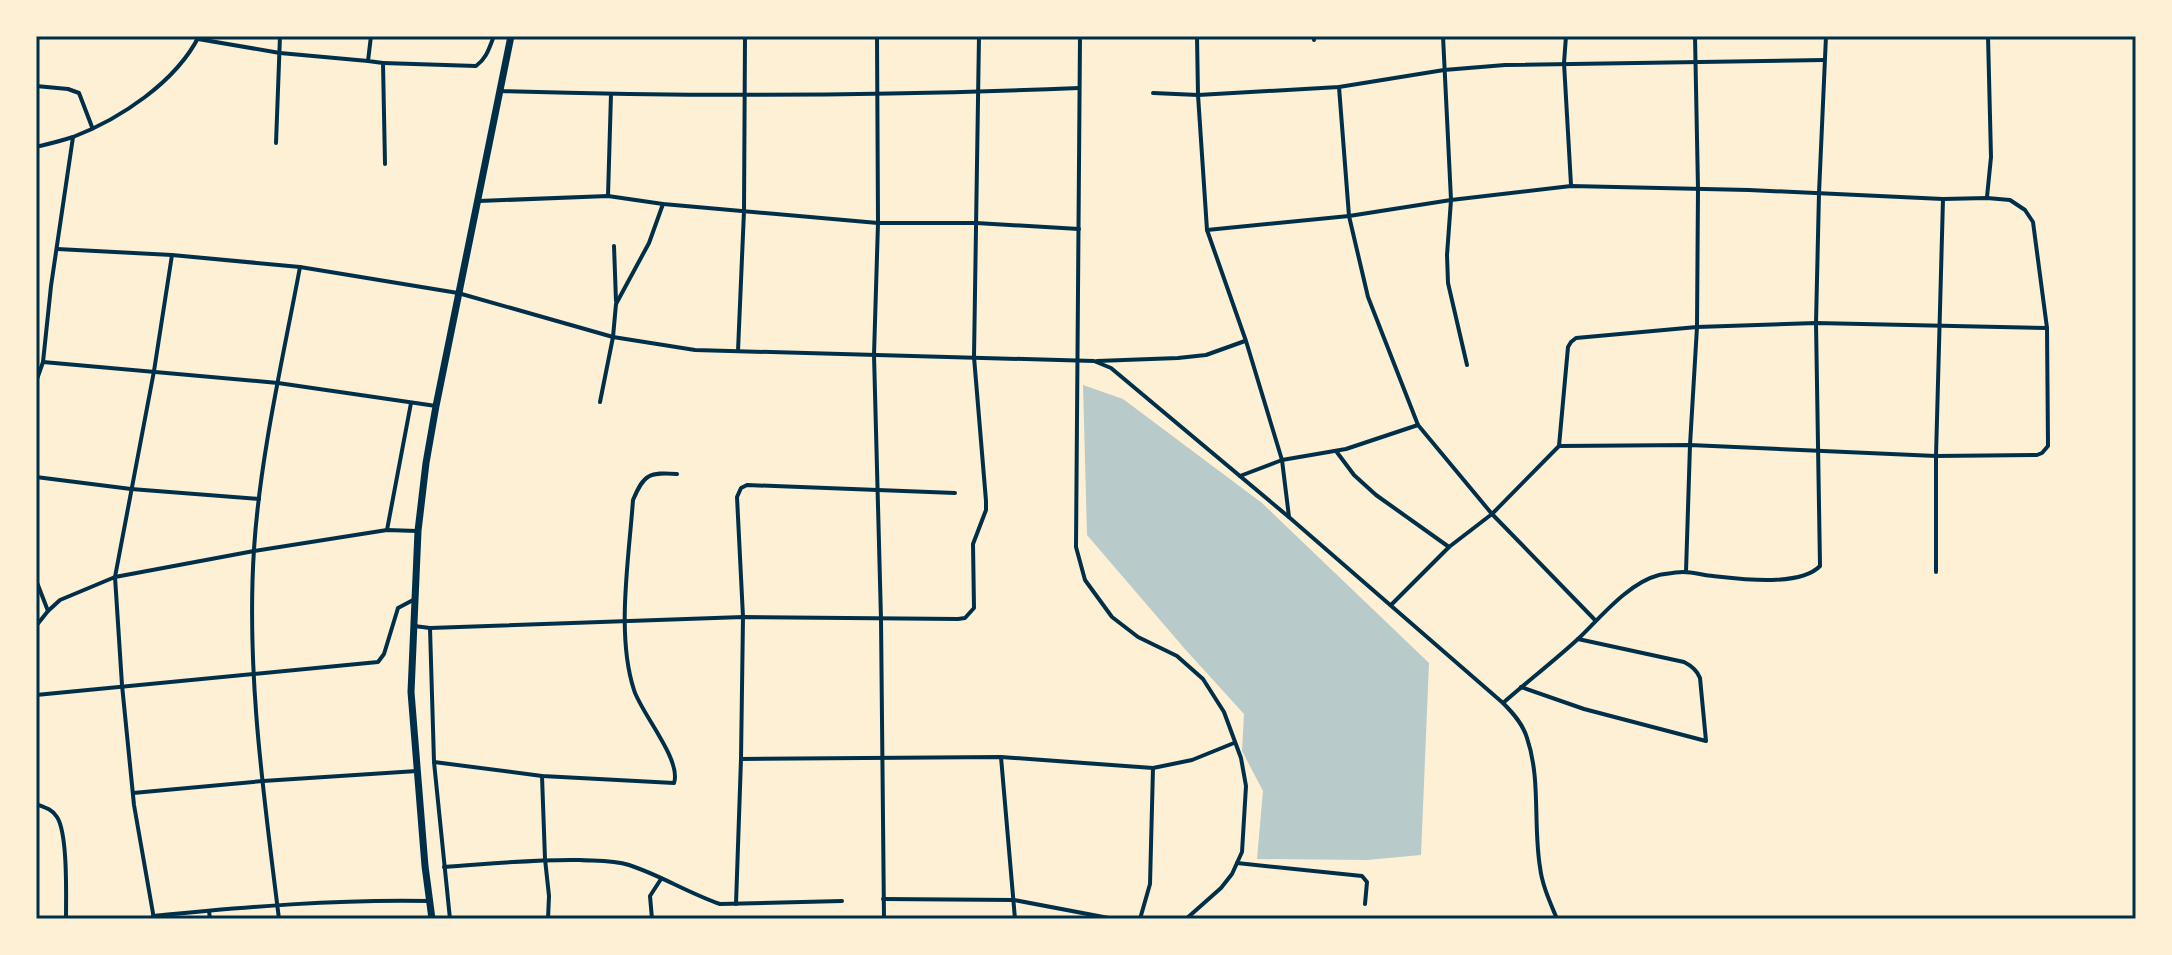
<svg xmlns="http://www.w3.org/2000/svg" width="2172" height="955" viewBox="0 0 2172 955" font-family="'Sofia Sans Condensed',sans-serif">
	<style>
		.green { fill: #b9caca }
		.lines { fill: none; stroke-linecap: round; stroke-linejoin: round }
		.minor { stroke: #003049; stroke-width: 4 }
		.trunk { stroke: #003049; stroke-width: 7 }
		.neatline { fill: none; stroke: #003049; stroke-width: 3 }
	</style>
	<rect width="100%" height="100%" fill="#fdf0d5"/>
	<!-- green -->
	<path class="green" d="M1083 385 1123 399 1262 503 1429 663 1421 855 1367 860 1257 859 1263 791 1242 751 1244 714 1184 648 1087 535Z"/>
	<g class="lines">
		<!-- minor -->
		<g class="minor">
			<path d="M371 36 368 61 383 63 385 164"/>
			<path d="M877 36 878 223 874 355 881 619 884 919"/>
			<path d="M1080 36 1076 547 1085 580 1112 617 1138 637 1177 656 1203 679 1224 712 1241 758 1246 786 1242 852 1232 874 1221 888 1186 919"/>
			<path d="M1197 36 1198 95 1207 230 1246 341 1282 460 1289 517"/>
			<path d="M1314 36V40"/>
			<path d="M1443 36 1451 200 1447 255 1448 283 1467 365"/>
			<path d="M1566 36 1564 63 1571 185"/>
			<path d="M198 39 280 53 368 61"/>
			<path d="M383 63 476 66C487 58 489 48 494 36"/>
			<path d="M36 86 68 89 79 93 92 127"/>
			<path d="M1339 87 1349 216 1368 297 1418 425 1492 514 1595 620"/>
			<path d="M501 91C694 97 887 96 1079 88"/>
			<path d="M1153 93 1198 95 1339 87 1444 70 1505 65 1824 60"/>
			<path d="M276 143 280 36"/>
			<path d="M36 147C48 144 61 141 73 137 120 119 176 82 199 36"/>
			<path d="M608 196 611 94"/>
			<path d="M1987 197 1991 157 1988 36"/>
			<path d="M479 201 608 196 663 204 878 223H976L1079 229"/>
			<path d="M1207 230 1349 216 1451 200 1571 186 1749 190 1943 199 1987 198 2010 200 2025 210 2033 222 2047 328 2048 446 2042 453 2037 455 1936 456 1690 445 1559 446"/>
			<path d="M614 246 616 301"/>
			<path d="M57 249 172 255 300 267 458 293 613 337 695 350 1094 361 1111 368 1290 518 1503 703C1513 713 1523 724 1527 738 1541 779 1533 825 1540 867 1542 885 1550 902 1557 919"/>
			<path d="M738 351 744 211 745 36"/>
			<path d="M1097 361 1178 358 1206 355 1245 341"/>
			<path d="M43 362 278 383 436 406"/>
			<path d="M36 382 43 362 51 286 73 137"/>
			<path d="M600 402 613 337 616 304 649 243 663 204"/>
			<path d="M1336 451 1354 475 1376 495 1449 547"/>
			<path d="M1240 476 1282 460 1346 449 1418 425"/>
			<path d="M36 477 131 489 259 499"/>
			<path d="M387 530 411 403"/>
			<path d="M1686 572 1690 445 1697 327 1698 189 1695 36"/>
			<path d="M1936 572V456L1943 199"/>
			<path d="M36 580 48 611"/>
			<path d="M1391 605 1449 547 1492 514 1559 446 1568 347 1571 342 1576 338 1697 327 1816 323 2047 328"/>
			<path d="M36 626 48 611 60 600 115 577 254 551 387 530 417 531"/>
			<path d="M414 626 430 628 743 617 958 619 965 618 974 608 973 544 986 510V501L974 357 979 36"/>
			<path d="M430 628 434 762 450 919"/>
			<path d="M1521 687 1584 709 1706 741 1700 678C1697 670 1692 666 1684 662L1578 639"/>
			<path d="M36 695 378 662 384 654 398 608 415 599"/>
			<path d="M1503 703C1528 681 1554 661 1578 639 1600 618 1628 583 1659 575 1666 574 1675 572 1683 572 1693 572 1703 575 1713 576 1740 579 1800 587 1820 566L1816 323 1819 193 1826 36"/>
			<path d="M1001 757 1015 919"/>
			<path d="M741 759 1001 757 1153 768 1192 760 1234 743"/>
			<path d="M434 762 542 776 674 783C682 760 641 713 634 690 616 635 629 558 633 500 644 474 649 472 677 474"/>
			<path d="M542 776 545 859 549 896 548 919"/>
			<path d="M133 793 263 781 417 771"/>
			<path d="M36 804C44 807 52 809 57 817 68 834 66 897 66 919"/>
			<path d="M1237 863 1362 876 1367 882 1365 904"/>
			<path d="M444 867C489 864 534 859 580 860 596 861 613 860 629 865 660 875 688 893 720 904L842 901"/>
			<path d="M883 899 1014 900 1114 919"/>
			<path d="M736 904 741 759 743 617 737 497 741 488 747 485 955 493"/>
			<path d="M209 911 210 919"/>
			<path d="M153 916C245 907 337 899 430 901"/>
			<path d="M154 919 134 805 122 685 115 577 154 371 172 255"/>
			<path d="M279 919C264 797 246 673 254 549 260 457 283 358 300 267"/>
			<path d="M652 919 650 896 661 879"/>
			<path d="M1140 919 1150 884 1153 768"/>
		</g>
		<!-- trunk -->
		<path class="trunk" d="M432 919 425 866 411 692 418 531 426 463 436 406 511 36"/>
	</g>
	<!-- border -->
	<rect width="2172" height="955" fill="none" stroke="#fdf0d5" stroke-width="76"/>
	<rect x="38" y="38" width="2096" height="879" class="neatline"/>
</svg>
